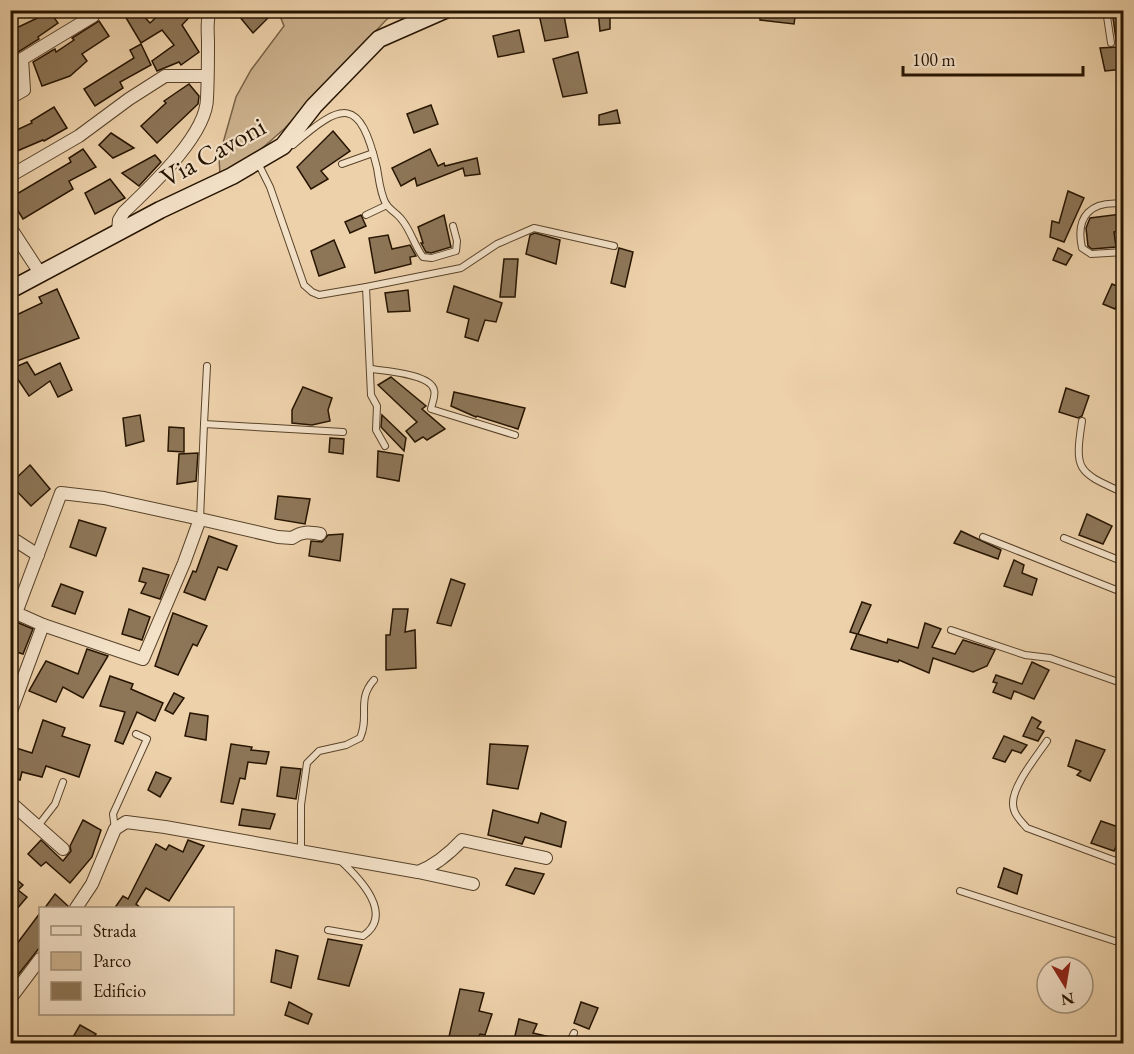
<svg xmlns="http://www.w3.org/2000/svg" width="1134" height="1054" viewBox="0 0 1134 1054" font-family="'EB Garamond',serif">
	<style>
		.green { fill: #cbb18d; stroke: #786246; stroke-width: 1.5 }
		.building { fill: #8d7658; stroke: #261400; stroke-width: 1.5 }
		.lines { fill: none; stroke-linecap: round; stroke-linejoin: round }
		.lane-casing { stroke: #58432a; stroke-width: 8 }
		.street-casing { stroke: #58432a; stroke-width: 14 }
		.secondary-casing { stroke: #261400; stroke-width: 19 }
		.lane { stroke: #f3e1c8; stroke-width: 6 }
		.street { stroke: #f3e1c8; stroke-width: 12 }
		.secondary { stroke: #f3e1c8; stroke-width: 16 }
		.labels { text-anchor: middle; stroke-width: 4.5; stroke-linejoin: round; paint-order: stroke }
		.street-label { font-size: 27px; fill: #261400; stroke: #f3e1c8 }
	</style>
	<rect width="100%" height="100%" fill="#edd1aa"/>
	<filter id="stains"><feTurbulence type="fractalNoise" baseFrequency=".00333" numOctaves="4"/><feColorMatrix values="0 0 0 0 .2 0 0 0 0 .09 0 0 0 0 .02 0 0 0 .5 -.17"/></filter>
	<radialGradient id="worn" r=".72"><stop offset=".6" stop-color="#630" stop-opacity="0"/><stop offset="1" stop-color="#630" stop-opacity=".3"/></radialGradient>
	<!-- green -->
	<path class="green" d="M278 11H404L387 19 285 128 258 152 220 175 219 157 236 97 251 70 284 26Z"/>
	<!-- building -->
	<g class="building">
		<path d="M130 10H138L150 23 164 10H196L182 25 199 52 181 65 179 62 157 71 152 61 174 45 162 30 141 43 125 16Z"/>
		<path d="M234 10H263L268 18 253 33Z"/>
		<path d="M538 10H563L568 37 545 41Z"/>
		<path d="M598 10H610V29L600 31Z"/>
		<path d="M760 10H796L794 24 760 20Z"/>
		<path d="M1112 10H1124V69L1105 71 1100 48 1117 47Z"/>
		<path d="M50 12 58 23 38 37 39 39 18 52 14 58 10 50V31Z"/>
		<path d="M99 21 109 36 82 54 87 61 70 76 42 86 33 62 53 50 55 49 56 52 74 40 72 38Z"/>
		<path d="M519 30 524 52 498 57 493 36Z"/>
		<path d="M141 44 151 65 120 82 123 88 95 106 84 89 134 58 130 50Z"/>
		<path d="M578 52 587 93 563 97 553 59Z"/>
		<path d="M189 84 199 96 198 104 157 143 141 126 166 103 164 101Z"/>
		<path d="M431 105 438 124 414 133 407 114Z"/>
		<path d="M54 107 67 128 44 141 43 140 10 154V133L32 123 31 121Z"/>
		<path d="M617 110 620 123 599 125V115Z"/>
		<path d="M333 131 350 151 321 171 328 179 311 189 297 167Z"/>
		<path d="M111 133 134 148 113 158 99 145Z"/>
		<path d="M83 149 96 167 69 181 73 189 23 219 10 198 71 162 69 158Z"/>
		<path d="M430 149 438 166 444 163 445 166 477 158 480 174 465 176 463 168 417 186 415 178 401 186 392 168Z"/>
		<path d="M155 155 161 162 139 186 122 173Z"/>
		<path d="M110 179 125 198 95 214 85 193Z"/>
		<path d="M1068 191 1084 198 1064 242 1050 237 1052 221 1059 223Z"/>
		<path d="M1121 214 1123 231 1114 232 1116 247 1092 249 1088 246 1086 228 1090 218Z"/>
		<path d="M361 215 366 226 350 233 345 222Z"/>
		<path d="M444 215 451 247 431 253 426 252 421 243H423L418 227Z"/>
		<path d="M535 233 560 240 556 264 526 254 530 235Z"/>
		<path d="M388 235 392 249 410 245 416 256 410 257 411 264 375 273 369 238Z"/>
		<path d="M334 240 345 267 319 276 311 251Z"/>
		<path d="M619 248 633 252 625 287 611 283Z"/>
		<path d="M1058 248 1072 255 1066 265 1053 260Z"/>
		<path d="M504 259H518L515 297H500Z"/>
		<path d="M1112 284 1124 289 1115 309 1103 304Z"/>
		<path d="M454 286 502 303 496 322 485 320 478 341 465 337 469 319 447 312Z"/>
		<path d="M57 289 79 338 17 361 10 354V318L42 303 39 297Z"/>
		<path d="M408 290 410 311 388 312 385 293Z"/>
		<path d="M27 362 35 375 60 363 72 390 58 397 50 381 29 396 11 369Z"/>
		<path d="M391 377 426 406 422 409 445 429 427 440 423 437 415 442 406 431 417 422 378 385Z"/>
		<path d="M303 387 332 398 328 410 330 421 312 425 292 423V410Z"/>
		<path d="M1066 388 1089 396 1082 416 1078 418 1059 412Z"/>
		<path d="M454 392 525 408 518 429 477 416 476 417 451 406Z"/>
		<path d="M140 415 144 441 126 446 123 418Z"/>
		<path d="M382 415 406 438 404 451 381 427Z"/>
		<path d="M169 427 184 428V452L168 451Z"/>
		<path d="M330 438 344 439 343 454 329 452Z"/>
		<path d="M378 451 403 455 399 481 377 477Z"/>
		<path d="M198 453 196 481 177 484 179 454Z"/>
		<path d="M30 465 50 489 31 506 10 484Z"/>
		<path d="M278 496 310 499 305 524 275 519Z"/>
		<path d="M1087 514 1112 526 1103 544 1079 535Z"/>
		<path d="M79 520 106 528 96 556 70 547Z"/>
		<path d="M961 531 1001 550 998 559 954 543Z"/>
		<path d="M343 534 340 561 309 556 311 541 322 542 328 535Z"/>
		<path d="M209 536 237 546 227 570 218 567 205 600 184 592 193 571 196 572Z"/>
		<path d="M1014 560 1024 565 1022 573 1037 579 1032 595 1004 586Z"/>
		<path d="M143 568 169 575 160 599 141 593 146 583 139 581Z"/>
		<path d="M451 579 465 584 451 626 437 623Z"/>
		<path d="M61 584 83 592 75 614 52 606Z"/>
		<path d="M862 602 871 605 858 634 887 643 888 639 918 648 925 623 941 629 932 647 955 654 963 640 995 650 987 666 973 672 933 658 929 673 899 660 898 662 851 649 857 634 850 632Z"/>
		<path d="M129 609 150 617 142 640 122 634Z"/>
		<path d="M393 609H408L405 632 415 630 416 668 386 670V635H390Z"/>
		<path d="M173 613 207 626 197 646 193 644 178 675 155 666Z"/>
		<path d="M14 621 33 629 23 654 10 650V632Z"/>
		<path d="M87 649 108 656 83 698 63 687 56 702 29 691 46 661 78 674Z"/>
		<path d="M1032 662 1049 670 1034 699 1014 691 1011 699 993 692 997 683 993 682 996 675 1022 684Z"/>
		<path d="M110 676 133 684 131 689 163 703 155 721 137 712 123 744 115 741 125 712 100 706Z"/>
		<path d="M174 693 184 698 173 714 165 710Z"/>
		<path d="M190 713 208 716 206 740 185 736Z"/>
		<path d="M1032 717 1041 722 1037 728 1044 731 1038 741 1023 736Z"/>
		<path d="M43 720 65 728 62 736 90 745 79 777 46 766 42 777 22 772 20 780 10 777V746L32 753Z"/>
		<path d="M1004 736 1027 745 1021 753 1012 750 1005 762 993 758Z"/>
		<path d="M1076 740 1105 750 1090 781 1077 775 1081 771 1068 766Z"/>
		<path d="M231 744 252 747 251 750 269 752 266 764 248 762 245 779 240 778 233 804 221 802Z"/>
		<path d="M490 744 528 746 518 789 487 784Z"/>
		<path d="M281 767 301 769 296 799 277 796Z"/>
		<path d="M156 772 171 778 160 797 148 790Z"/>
		<path d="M242 809 275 814 270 829 239 825Z"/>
		<path d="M493 810 538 823 541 813 566 822 561 847 525 837 522 844 488 835Z"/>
		<path d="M83 820 101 830 92 857 70 883 46 862 41 866 28 854 41 840 63 861 71 851 70 846Z"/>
		<path d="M1101 821 1124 829 1114 851 1091 843Z"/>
		<path d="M188 840 204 846 169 901 146 888 136 904 142 909H114L123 896 128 899 156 844 166 850 169 845 183 852Z"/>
		<path d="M515 868 544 874 534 894 506 885Z"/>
		<path d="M1004 868 1022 875 1017 894 998 887Z"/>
		<path d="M16 879 23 885 18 890 27 897 10 917V884Z"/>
		<path d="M55 894 68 906V909H44Z"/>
		<path d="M40 913V947L10 985V953Z"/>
		<path d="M328 939 362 945 349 986 318 979Z"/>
		<path d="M276 950 298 956 291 988 271 982Z"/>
		<path d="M460 989 484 993 479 1011 492 1014 485 1035 480 1034 475 1044H459L448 1041Z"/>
		<path d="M289 1002 312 1014 308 1024 285 1015Z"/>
		<path d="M581 1002 598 1008 589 1029 574 1023Z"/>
		<path d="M519 1019 537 1024 533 1033 563 1040 562 1044H513Z"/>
		<path d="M80 1025 96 1034 88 1044H69Z"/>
	</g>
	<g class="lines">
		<defs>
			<g id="lane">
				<path d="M1106 10 1111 43"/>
				<path d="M293 145C343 101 360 97 377 168 379 179 380 193 386 204 390 210 398 214 402 220 411 231 414 245 423 257L432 258 456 251 457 241 453 226"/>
				<path d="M257 161 270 187 304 285 312 292 319 295 366 287"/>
				<path d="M342 164 373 153"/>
				<path d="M1124 204C1091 200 1075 216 1082 248L1091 254 1124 252"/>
				<path d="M366 215 387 205"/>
				<path d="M371 369C385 371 431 374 434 390 436 395 432 403 431 409L515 435"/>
				<path d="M1082 421C1074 472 1078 472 1124 493"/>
				<path d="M204 424 207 366"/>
				<path d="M385 446 376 430 377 406 371 395 366 287 461 268 497 244 534 228 614 246"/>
				<path d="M200 519 204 424 343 432"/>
				<path d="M983 537 1124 593"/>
				<path d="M1064 538 1124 562"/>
				<path d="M951 630 1025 655 1050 658 1124 684"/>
				<path d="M1047 741C1037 756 1012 786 1013 804 1013 814 1021 821 1027 828L1124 864"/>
				<path d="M38 826 55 804 63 782"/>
				<path d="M115 829 113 814 147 739 136 734"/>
				<path d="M301 851V805L307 763 319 751 346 745 360 738C370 716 356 700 374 680"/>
				<path d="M960 891 1124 944"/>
				<path d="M328 930 363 936C395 914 359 878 341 861"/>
				<path d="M569 1044 574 1033"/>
			</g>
			<g id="street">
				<path d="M10 98 24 90 22 59 93 16 89 10"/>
				<path d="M10 176 79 136 129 99 165 76H206"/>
				<path d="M10 227 40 273"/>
				<path d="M118 231 119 220 124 212C150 187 207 135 207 98 208 79 208 61 208 42 208 31 206 22 210 10"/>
				<path d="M61 493 104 498 200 519 184 563 143 659 43 625 16 613Z"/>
				<path d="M200 519 278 537 292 538C302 531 309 532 320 534"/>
				<path d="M10 537 38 555"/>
				<path d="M10 714 43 625"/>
				<path d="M10 802 63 849"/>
				<path d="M418 872 473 884"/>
				<path d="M76 908 92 884 115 829 126 822 165 827 418 872C436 865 449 854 462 840L546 858"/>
				<path d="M10 999 40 959"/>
			</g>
			<path id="secondary" d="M10 290 160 210 232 176 283 146 314 106 379 39 445 10"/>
		</defs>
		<!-- lane casing -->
		<use href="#lane" class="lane-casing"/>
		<!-- street casing -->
		<use href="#street" class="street-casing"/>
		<!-- secondary casing -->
		<use href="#secondary" class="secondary-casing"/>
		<!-- lane -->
		<use href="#lane" class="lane"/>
		<!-- street -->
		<use href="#street" class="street"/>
		<!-- secondary -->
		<use href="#secondary" class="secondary"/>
	</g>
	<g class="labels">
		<!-- street labels -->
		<g class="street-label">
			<text transform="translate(213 152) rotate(-29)" y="9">Via Cavoni</text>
		</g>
	</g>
	<!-- margin -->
	<rect width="1134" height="1054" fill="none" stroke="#edd1aa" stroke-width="36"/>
	<rect x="12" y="12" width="1110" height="1030" fill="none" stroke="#261400" stroke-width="3"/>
	<rect x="18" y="18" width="1098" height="1018" fill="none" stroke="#261400" stroke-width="1.5"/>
	<!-- legend -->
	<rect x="39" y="907" width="195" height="108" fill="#f3e1c8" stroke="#a18f78" stroke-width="1.5"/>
	<rect x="51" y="926" width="30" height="9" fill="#f3e1c8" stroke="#a18f78" stroke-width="1.5"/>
	<text x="93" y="937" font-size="18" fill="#261400">Strada</text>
	<rect x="51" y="952" width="30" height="18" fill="#cbb18d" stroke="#a18f78" stroke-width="1.5"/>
	<text x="93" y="967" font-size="18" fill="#261400">Parco</text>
	<rect x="51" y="982" width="30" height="18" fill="#8d7658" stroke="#a18f78" stroke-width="1.5"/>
	<text x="93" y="997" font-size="18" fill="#261400">Edificio</text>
	<!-- north arrow -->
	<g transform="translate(1065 985) rotate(169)"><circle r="28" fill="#f3e1c8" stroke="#a18f78" stroke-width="1.5"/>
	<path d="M0-4.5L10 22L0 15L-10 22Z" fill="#8f2418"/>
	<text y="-9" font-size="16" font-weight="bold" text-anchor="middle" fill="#261400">N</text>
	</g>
	<!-- scale -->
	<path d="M903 66v9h180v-9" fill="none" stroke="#261400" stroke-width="3"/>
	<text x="912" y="66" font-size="18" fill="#261400" stroke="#f3e1c8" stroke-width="4.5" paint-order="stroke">100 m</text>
	<rect width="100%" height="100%" filter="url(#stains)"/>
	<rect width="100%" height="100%" fill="url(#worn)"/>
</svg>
